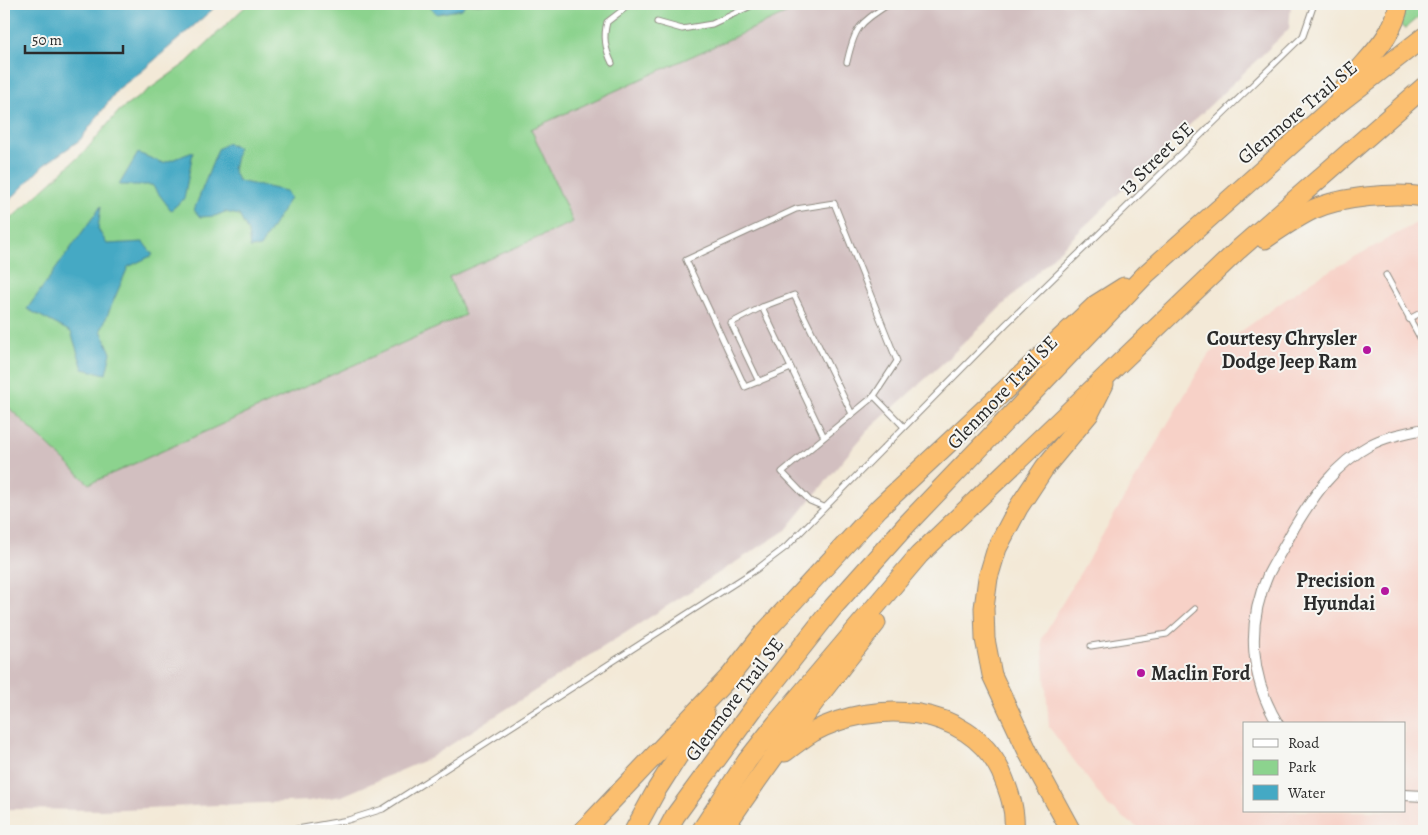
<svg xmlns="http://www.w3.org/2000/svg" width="1428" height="835" viewBox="0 0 1428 835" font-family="Alegreya,serif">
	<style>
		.built { fill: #f7d1c7; fill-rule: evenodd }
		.industrial { fill: #d2bfc0 }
		.green { fill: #8cd38e; stroke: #5c7f5c }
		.water { fill: #44a9c4; stroke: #386a78 }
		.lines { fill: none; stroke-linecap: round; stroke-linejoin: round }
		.service-casing { stroke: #8f8a81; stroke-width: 7 }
		.minor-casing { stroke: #8f8a81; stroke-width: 12 }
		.motorway-casing { stroke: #8f8a81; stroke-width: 21 }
		.service { stroke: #fff; stroke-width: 5 }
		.minor { stroke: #fff; stroke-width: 10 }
		.motorway { stroke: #fbbe6e; stroke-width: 19 }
		.poi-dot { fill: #b5179e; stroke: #f6f6f2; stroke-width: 2 }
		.labels { text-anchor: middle; stroke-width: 4; stroke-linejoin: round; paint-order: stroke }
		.street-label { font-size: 20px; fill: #2b2b2b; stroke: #f6f6f2 }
		.poi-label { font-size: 20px; font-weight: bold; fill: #2b2b2b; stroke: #f6f6f2; text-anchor: end }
	</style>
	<rect width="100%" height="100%" fill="#f6f6f2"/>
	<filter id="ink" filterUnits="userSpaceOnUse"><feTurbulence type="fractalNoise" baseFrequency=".02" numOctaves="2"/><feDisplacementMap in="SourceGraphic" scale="10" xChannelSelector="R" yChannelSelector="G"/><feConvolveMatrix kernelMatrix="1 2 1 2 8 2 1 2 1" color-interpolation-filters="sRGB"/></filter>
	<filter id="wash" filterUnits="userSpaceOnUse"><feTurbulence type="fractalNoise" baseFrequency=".0096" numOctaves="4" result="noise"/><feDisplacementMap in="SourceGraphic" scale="20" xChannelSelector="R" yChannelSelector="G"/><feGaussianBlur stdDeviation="1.12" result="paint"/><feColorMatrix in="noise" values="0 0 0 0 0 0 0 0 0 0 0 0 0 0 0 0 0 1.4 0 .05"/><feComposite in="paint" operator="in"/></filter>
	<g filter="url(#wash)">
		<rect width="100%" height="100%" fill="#f3e9d7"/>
		<!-- built -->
		<path class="built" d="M1418 222 1422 231 1424 230V831H1142L1108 806 1049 727 1042 638 1208 355 1313 280ZM1244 724H1404V811H1244Z"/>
		<!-- industrial -->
		<path class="industrial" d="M807 4H1291L1289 29 943 363 867 431 786 530 430 758 342 796 309 801 100 810 4 809V409L9 408 89 484 465 315 448 277 572 222 531 129Z"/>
		<!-- green -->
		<g class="green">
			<path d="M248 4H807L531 129 573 222 449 277 465 315 89 484 4 403V225L85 151 119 111 186 63Z"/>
			<path d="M1405 4H1424V13L1405 29 1400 25Z"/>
		</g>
		<!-- water -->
		<g class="water">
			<path d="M4 4H214V8L142 71 118 89 80 140 44 165 4 206Z"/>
			<path d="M427 4H465L462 9 437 14Z"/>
			<path d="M227 143 238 148 233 169 238 181 286 191 290 198 260 247 250 248 248 232 239 215 225 212 215 216 200 217 194 210 218 149Z"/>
			<path d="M193 152 184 199 171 210 152 185H119L138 153 163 163Z"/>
			<path d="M101 206 98 229 107 244 143 242 153 255 128 267 101 330 111 353 106 374 83 369 71 332 27 309Z"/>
		</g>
	</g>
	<g filter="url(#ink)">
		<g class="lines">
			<defs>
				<g id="service">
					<path d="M657 22 682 29 712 24 755 4"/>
					<path d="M847 62C855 26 859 24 889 4"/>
					<path d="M612 63C605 49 603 37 607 22L624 9"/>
					<path d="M1386 275 1424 345"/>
					<path d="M762 307 794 295 852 414"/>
					<path d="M1409 319 1424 311"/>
					<path d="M791 368 745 387 686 260 796 209 834 203 897 361 874 396 782 472 810 501 824 507"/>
					<path d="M759 382 731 323 762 307 824 437"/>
					<path d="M874 396 904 427"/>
					<path d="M1091 646 1167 634 1195 609"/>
					<path d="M286 831 348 820 383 809 757 569 786 547 1006 324 1303 36 1314 4"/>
				</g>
				<g id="minor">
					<path d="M1278 724C1250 678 1246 624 1268 575 1276 559 1286 544 1294 528 1314 495 1335 464 1370 445 1387 436 1406 433 1424 429"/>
					<path d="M1404 795 1424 796"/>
				</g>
				<g id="motorway">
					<path d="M1341 93C1347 86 1352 77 1358 71 1377 49 1394 33 1399 4"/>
					<path d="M1265 239C1281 228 1297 217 1314 209 1342 197 1394 192 1424 197"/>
					<path d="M785 752C794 745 803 738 813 732 873 699 968 703 1001 772 1009 791 1016 810 1014 831"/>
					<path d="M583 831 731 675 763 634 879 508 1097 304 1124 287"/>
					<path d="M634 831 657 789 705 714"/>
					<path d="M667 831 675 816 756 705 834 606 908 523 1146 274 1331 109 1424 37"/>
					<path d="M701 831 747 761 776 724 919 555 1238 250 1424 87"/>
					<path d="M722 831C770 760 822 690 876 623"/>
					<path d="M1071 831 1029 754 992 675 985 639 984 608 988 578 997 548 1018 508 1045 467 1089 414 1104 384"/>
				</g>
			</defs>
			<!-- service casing -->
			<use href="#service" class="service-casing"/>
			<!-- minor casing -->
			<use href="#minor" class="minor-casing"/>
			<!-- motorway casing -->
			<use href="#motorway" class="motorway-casing"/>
			<!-- service -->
			<use href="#service" class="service"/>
			<!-- minor -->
			<use href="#minor" class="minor"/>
			<!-- motorway -->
			<use href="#motorway" class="motorway"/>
		</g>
	</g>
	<!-- markers -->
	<g class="poi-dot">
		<circle cx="1367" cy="350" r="5"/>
		<circle cx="1385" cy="591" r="5"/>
		<circle cx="1141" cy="673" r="5"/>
	</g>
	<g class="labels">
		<!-- street labels -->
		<g class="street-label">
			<text transform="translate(1297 112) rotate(-40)" y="7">Glenmore Trail SE</text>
			<text transform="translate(1156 158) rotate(-44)" y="7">13 Street SE</text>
			<text transform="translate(1002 392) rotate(-46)" y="7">Glenmore Trail SE</text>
			<text transform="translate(734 699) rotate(-53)" y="7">Glenmore Trail SE</text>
		</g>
		<!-- poi labels -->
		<g class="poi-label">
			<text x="1357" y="345">Courtesy Chrysler<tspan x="1357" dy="23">Dodge Jeep Ram</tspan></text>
			<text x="1375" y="587">Precision<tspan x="1375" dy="23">Hyundai</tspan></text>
			<text x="1151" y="680" text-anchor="start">Maclin Ford</text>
		</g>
	</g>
	<!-- margin -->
	<rect width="1428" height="835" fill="none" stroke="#f6f6f2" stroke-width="20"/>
	<!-- legend -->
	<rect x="1243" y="722" width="162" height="90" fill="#f6f6f2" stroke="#a5a5a2"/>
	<rect x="1253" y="739" width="25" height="8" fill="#ffffff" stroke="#a5a5a2"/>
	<text x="1288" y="748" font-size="15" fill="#2b2b2b">Road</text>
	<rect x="1253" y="760" width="25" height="15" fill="#8cd38e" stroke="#a5a5a2"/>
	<text x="1288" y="772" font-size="15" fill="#2b2b2b">Park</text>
	<rect x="1253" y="785" width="25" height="15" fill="#44a9c4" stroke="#a5a5a2"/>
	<text x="1288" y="798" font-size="15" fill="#2b2b2b">Water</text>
	<!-- scale -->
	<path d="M25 45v8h98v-8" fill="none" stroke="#2b2b2b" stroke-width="2.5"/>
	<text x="32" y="45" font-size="15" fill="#2b2b2b" stroke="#f6f6f2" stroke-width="4" paint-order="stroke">50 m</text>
</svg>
